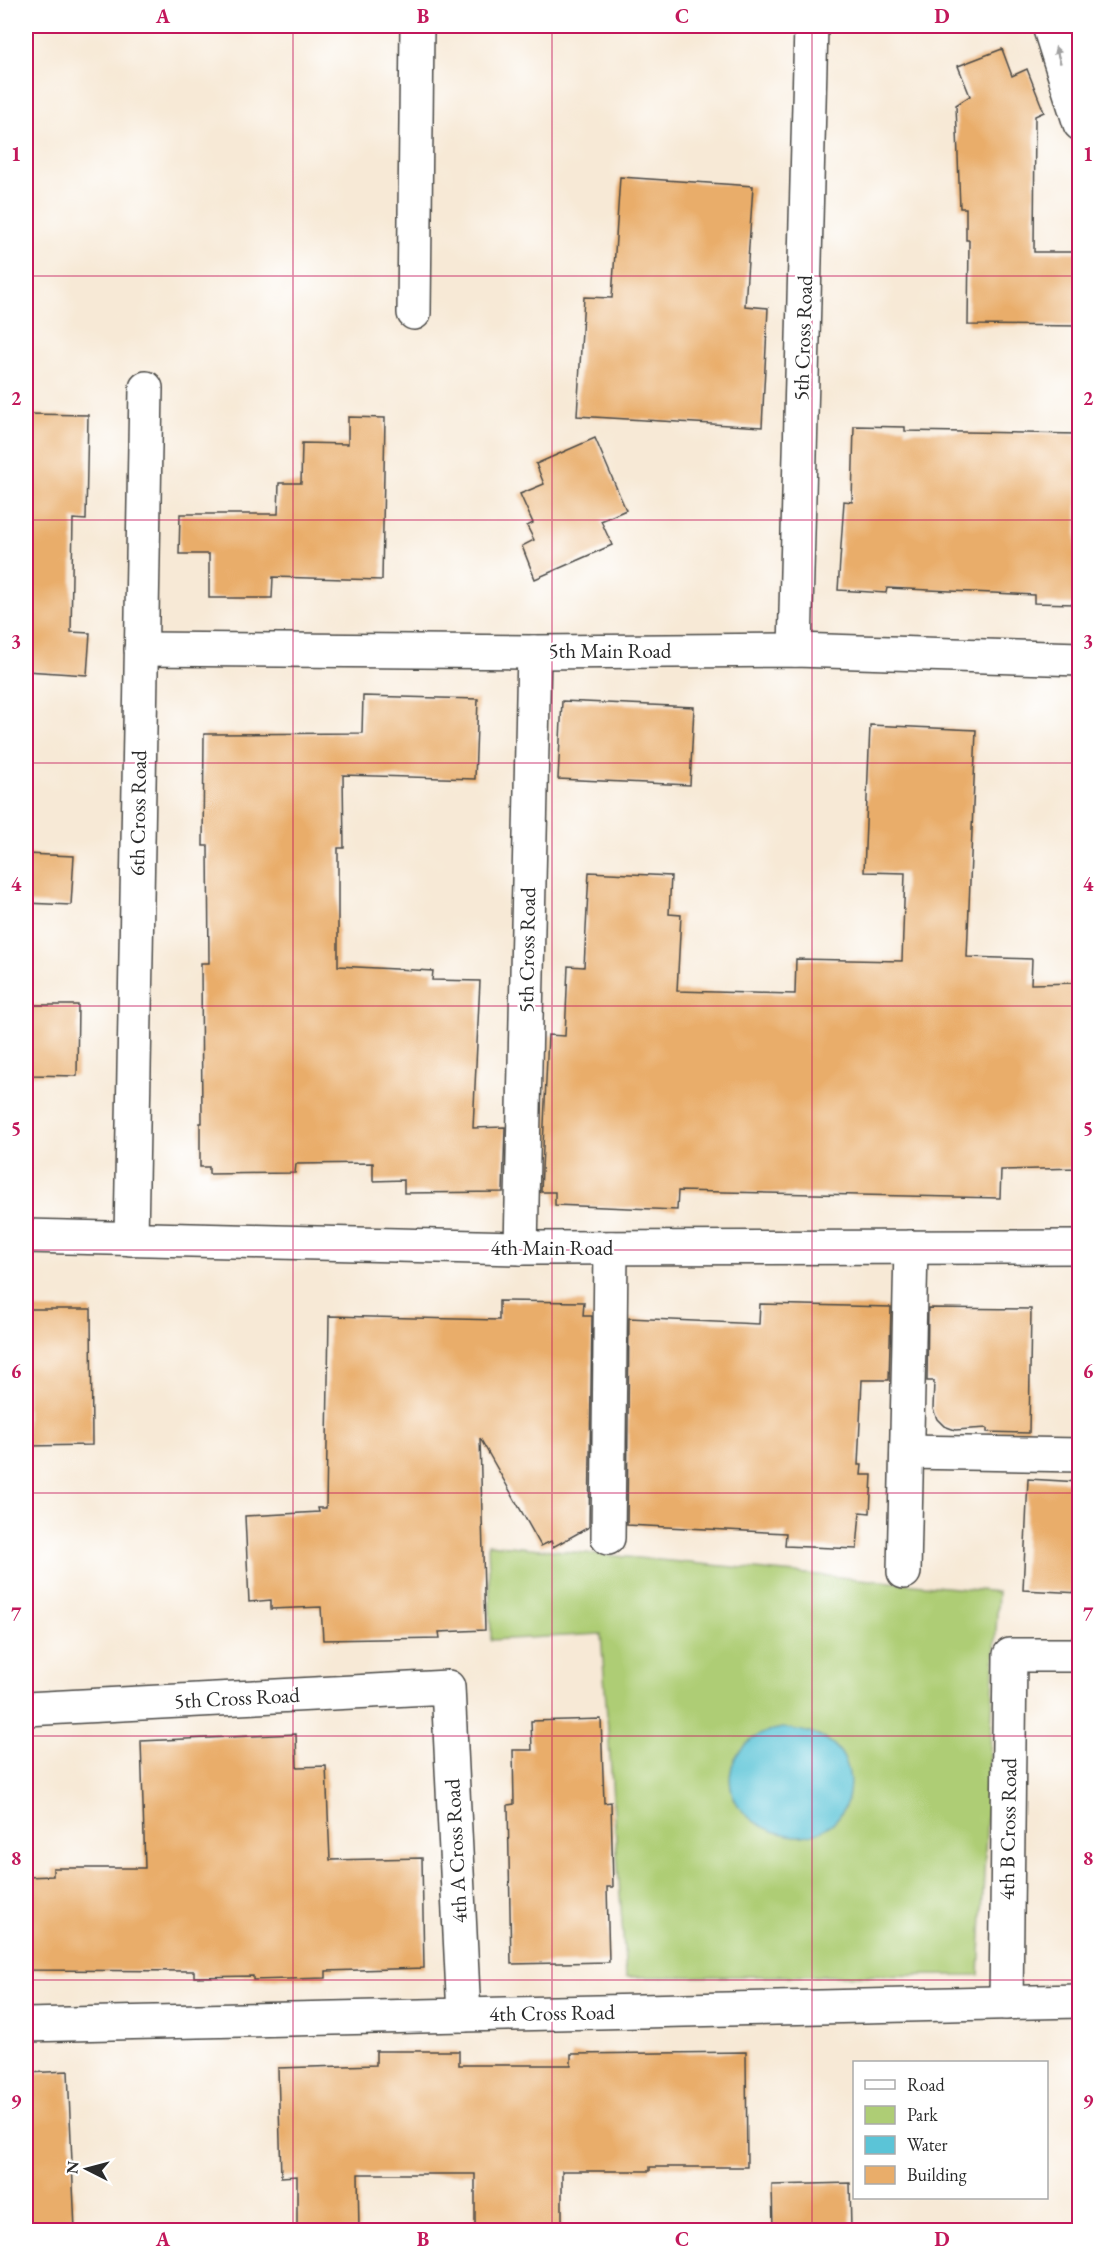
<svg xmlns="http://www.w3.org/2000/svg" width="1105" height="2256" viewBox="0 0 1105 2256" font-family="'EB Garamond',serif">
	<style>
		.green { fill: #aecd75; stroke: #6c7c50; stroke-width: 1.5 }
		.water { fill: #5bc4d7; stroke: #437881; stroke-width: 1.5 }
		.building { fill: #e9ad6a }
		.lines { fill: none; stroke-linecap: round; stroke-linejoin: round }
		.minor-casing { stroke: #4a4845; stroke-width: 36 }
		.tertiary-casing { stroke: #4a4845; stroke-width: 36 }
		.minor { stroke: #fff; stroke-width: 33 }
		.tertiary { stroke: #fff; stroke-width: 33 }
		.oneway { fill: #a0a0a0 }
		.grid { fill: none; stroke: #c2185b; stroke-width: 1.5; stroke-opacity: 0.55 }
		.labels { text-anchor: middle; stroke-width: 5; stroke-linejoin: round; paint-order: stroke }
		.street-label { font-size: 21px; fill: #2b2b2b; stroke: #fff }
		.neatline { fill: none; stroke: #c2185b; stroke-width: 2 }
		.grid-label { font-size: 20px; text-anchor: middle; font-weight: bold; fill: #c2185b }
	</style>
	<rect width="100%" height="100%" fill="#fff"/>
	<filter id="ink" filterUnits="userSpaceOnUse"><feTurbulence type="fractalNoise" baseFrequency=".0167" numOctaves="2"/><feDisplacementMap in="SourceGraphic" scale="12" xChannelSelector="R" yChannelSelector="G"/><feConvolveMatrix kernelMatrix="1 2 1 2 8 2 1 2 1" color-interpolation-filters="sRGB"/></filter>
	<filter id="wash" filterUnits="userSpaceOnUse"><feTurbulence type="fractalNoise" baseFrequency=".008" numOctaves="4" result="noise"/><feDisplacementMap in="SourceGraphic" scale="24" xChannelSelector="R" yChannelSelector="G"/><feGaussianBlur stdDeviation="1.35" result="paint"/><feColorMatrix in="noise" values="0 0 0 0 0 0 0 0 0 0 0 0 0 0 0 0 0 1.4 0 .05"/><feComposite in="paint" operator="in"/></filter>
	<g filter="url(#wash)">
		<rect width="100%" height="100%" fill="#f7e9d6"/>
		<!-- green -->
		<path class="green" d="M488 1544 998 1592 979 1975 626 1977 601 1634 491 1640Z"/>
		<!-- water -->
		<path class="water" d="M783 1728C798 1730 814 1732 827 1740 857 1758 857 1806 829 1826 810 1839 794 1838 773 1831 711 1809 718 1737 783 1728Z"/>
		<g id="blocks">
			<!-- building -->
			<g class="building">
				<path d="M1002 49 1012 76 1027 69 1044 112 1035 116 1034 252H1080V326L968 325 969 240H966V208H960L956 105 970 96 958 66Z"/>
				<path d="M620 177 753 186 745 306 768 308 762 427 577 416 584 297 612 298Z"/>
				<path d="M26 414 88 415 86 520 73 519 71 632 90 633 87 675 26 671Z"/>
				<path d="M348 417 385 418 382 580 273 577 272 598H209V554H179L180 514H278L279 483H301L302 443 348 444Z"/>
				<path d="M854 426 905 427V431L1078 434 1075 604 1034 603V595L887 588 886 593 838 590 844 501 852 502Z"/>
				<path d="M595 438 626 510 601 521 612 545 535 579 522 546 534 540 527 526 533 523 520 494 544 484 536 464Z"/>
				<path d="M363 696 478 699 475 779 343 775 344 848H338V966L433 971 432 980 480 981 473 1128 505 1127 503 1192 404 1193V1180L373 1181V1163L296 1164 295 1173 209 1174V1167H200V1123H202L201 963H209L208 846H203L204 734 362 733Z"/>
				<path d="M562 701 694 707 690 785 558 779Z"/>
				<path d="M870 725 976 730 967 957 1032 959 1031 984 1080 983V1168L1001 1170 1000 1198 678 1191 677 1210 555 1205V1192H541L548 1035 565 1036 568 966 584 967 589 872 671 876 669 914 681 915 677 991 795 994 796 959 902 961 905 873 864 872Z"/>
				<path d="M26 854 74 856 71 905 26 903Z"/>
				<path d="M26 1005H78L77 1076 30 1075V1069H26Z"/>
				<path d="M499 1301 584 1302 583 1316H592L589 1527 553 1547 551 1541 541 1546 480 1438 485 1630 439 1632 440 1638 323 1640 321 1607 271 1609V1600L249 1602 245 1516 319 1512 318 1508H326L329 1316 499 1320Z"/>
				<path d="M760 1304 891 1307 889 1380H862L858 1465H862L861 1475H872L870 1513 860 1512 857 1549 785 1546 786 1533 627 1525 629 1318 759 1324Z"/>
				<path d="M928 1308 1031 1309 1029 1433 987 1432V1428L955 1430 944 1426 937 1419 933 1409 934 1381H927Z"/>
				<path d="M26 1309H91L92 1445 27 1446Z"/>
				<path d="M1028 1479 1080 1482V1593L1023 1590Z"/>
				<path d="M601 1719 604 1803 611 1802 613 1887H607L609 1962 511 1964 508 1805 514 1804 513 1750H532L531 1721Z"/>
				<path d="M296 1734 297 1767 326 1766 330 1860 422 1858 424 1968 326 1971V1978L253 1980V1976L194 1977V1971L26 1970V1877L53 1876V1868H145L141 1741Z"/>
				<path d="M376 2051H459V2065H571V2054L746 2052 747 2167H650V2171H562V2230H475V2174H358L359 2230H297V2176L281 2177 278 2068 376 2065Z"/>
				<path d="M68 2071 75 2230H26V2073Z"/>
				<path d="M850 2183 851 2230H773L772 2185Z"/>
			</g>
		</g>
	</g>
	<g filter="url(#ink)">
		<use href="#blocks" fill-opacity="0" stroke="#4a4845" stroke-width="1.5"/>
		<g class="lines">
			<defs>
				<g id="minor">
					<path d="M414 313 417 26"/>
					<path d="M141 649 534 652 795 650 1080 659"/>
					<path d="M795 650 811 26"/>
					<path d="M26 1236 521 1248 1080 1247"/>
					<path d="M131 1239 146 388"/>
					<path d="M521 1248 534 652"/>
					<path d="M907 1452 1080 1455"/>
					<path d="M608 1538 611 1248"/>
					<path d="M904 1572 911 1247"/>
					<path d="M26 1709 448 1687 464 2015"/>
					<path d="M1006 2003 1010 1655H1080"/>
					<path d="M26 2025 1080 2001"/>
				</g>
				<path id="tertiary" d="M1049 26 1080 124"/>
			</defs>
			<!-- minor casing -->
			<use href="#minor" class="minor-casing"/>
			<!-- tertiary casing -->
			<use href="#tertiary" class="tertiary-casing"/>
			<!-- minor -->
			<use href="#minor" class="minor"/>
			<!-- tertiary -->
			<use href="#tertiary" class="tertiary"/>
		</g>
		<!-- one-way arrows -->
		<defs><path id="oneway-solid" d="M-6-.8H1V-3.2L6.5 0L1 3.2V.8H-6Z" transform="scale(1.5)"/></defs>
		<use class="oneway" href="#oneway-solid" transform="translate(1058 55) rotate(-107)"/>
	</g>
	<!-- grid -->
	<path class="grid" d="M293 26V2230M552 26V2230M812 26V2230M26 276H1080M26 520H1080M26 763H1080M26 1006H1080M26 1250H1080M26 1493H1080M26 1736H1080M26 1980H1080"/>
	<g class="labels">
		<!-- street labels -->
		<g class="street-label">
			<text transform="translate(803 338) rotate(-88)" y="7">5th Cross Road</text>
			<text x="610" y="658">5th Main Road</text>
			<text transform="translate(138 813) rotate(-89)" y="7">6th Cross Road</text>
			<text transform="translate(527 950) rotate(-89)" y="7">5th Cross Road</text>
			<text x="552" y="1255">4th Main Road</text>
			<text transform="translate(237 1698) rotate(-3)" y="7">5th Cross Road</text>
			<text transform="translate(1008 1829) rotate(-89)" y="7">4th B Cross Road</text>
			<text transform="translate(456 1851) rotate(-93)" y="7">4th A Cross Road</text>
			<text transform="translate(552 2013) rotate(-1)" y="7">4th Cross Road</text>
		</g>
	</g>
	<!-- margin -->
	<rect width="1105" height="2256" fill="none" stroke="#fff" stroke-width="66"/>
	<!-- legend -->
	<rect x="853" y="2061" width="195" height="138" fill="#ffffff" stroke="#aaaaaa" stroke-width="1.5"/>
	<rect x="865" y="2080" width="30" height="9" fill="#ffffff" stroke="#aaaaaa" stroke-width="1.5"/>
	<text x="907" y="2091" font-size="18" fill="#2b2b2b">Road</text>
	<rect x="865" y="2106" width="30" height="18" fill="#aecd75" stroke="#aaaaaa" stroke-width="1.5"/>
	<text x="907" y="2121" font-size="18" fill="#2b2b2b">Park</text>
	<rect x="865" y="2136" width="30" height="18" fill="#5bc4d7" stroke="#aaaaaa" stroke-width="1.5"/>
	<text x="907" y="2151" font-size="18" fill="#2b2b2b">Water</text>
	<rect x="865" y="2166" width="30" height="18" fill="#e9ad6a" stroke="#aaaaaa" stroke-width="1.5"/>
	<text x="907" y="2181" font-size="18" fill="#2b2b2b">Building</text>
	<!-- north arrow -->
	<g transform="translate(87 2169) rotate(276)" stroke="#ffffff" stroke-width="4.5" paint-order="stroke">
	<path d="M0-4.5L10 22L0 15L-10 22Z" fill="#2b2b2b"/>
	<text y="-9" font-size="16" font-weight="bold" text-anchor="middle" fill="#2b2b2b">N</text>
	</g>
	<rect x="33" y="33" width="1039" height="2190" class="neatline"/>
	<g class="grid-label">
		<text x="163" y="23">A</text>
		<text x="423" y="23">B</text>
		<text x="682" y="23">C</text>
		<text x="942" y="23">D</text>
		<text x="16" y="161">1</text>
		<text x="1088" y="161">1</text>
		<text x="16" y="405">2</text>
		<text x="1088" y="405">2</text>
		<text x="16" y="648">3</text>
		<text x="1088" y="648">3</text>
		<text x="16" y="891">4</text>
		<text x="1088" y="891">4</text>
		<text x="16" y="1135">5</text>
		<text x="1088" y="1135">5</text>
		<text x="16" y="1378">6</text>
		<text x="1088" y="1378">6</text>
		<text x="16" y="1621">7</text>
		<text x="1088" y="1621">7</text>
		<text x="16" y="1865">8</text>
		<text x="1088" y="1865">8</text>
		<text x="16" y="2108">9</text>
		<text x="1088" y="2108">9</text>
		<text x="163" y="2246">A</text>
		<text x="423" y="2246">B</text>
		<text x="682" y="2246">C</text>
		<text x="942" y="2246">D</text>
	</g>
</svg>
